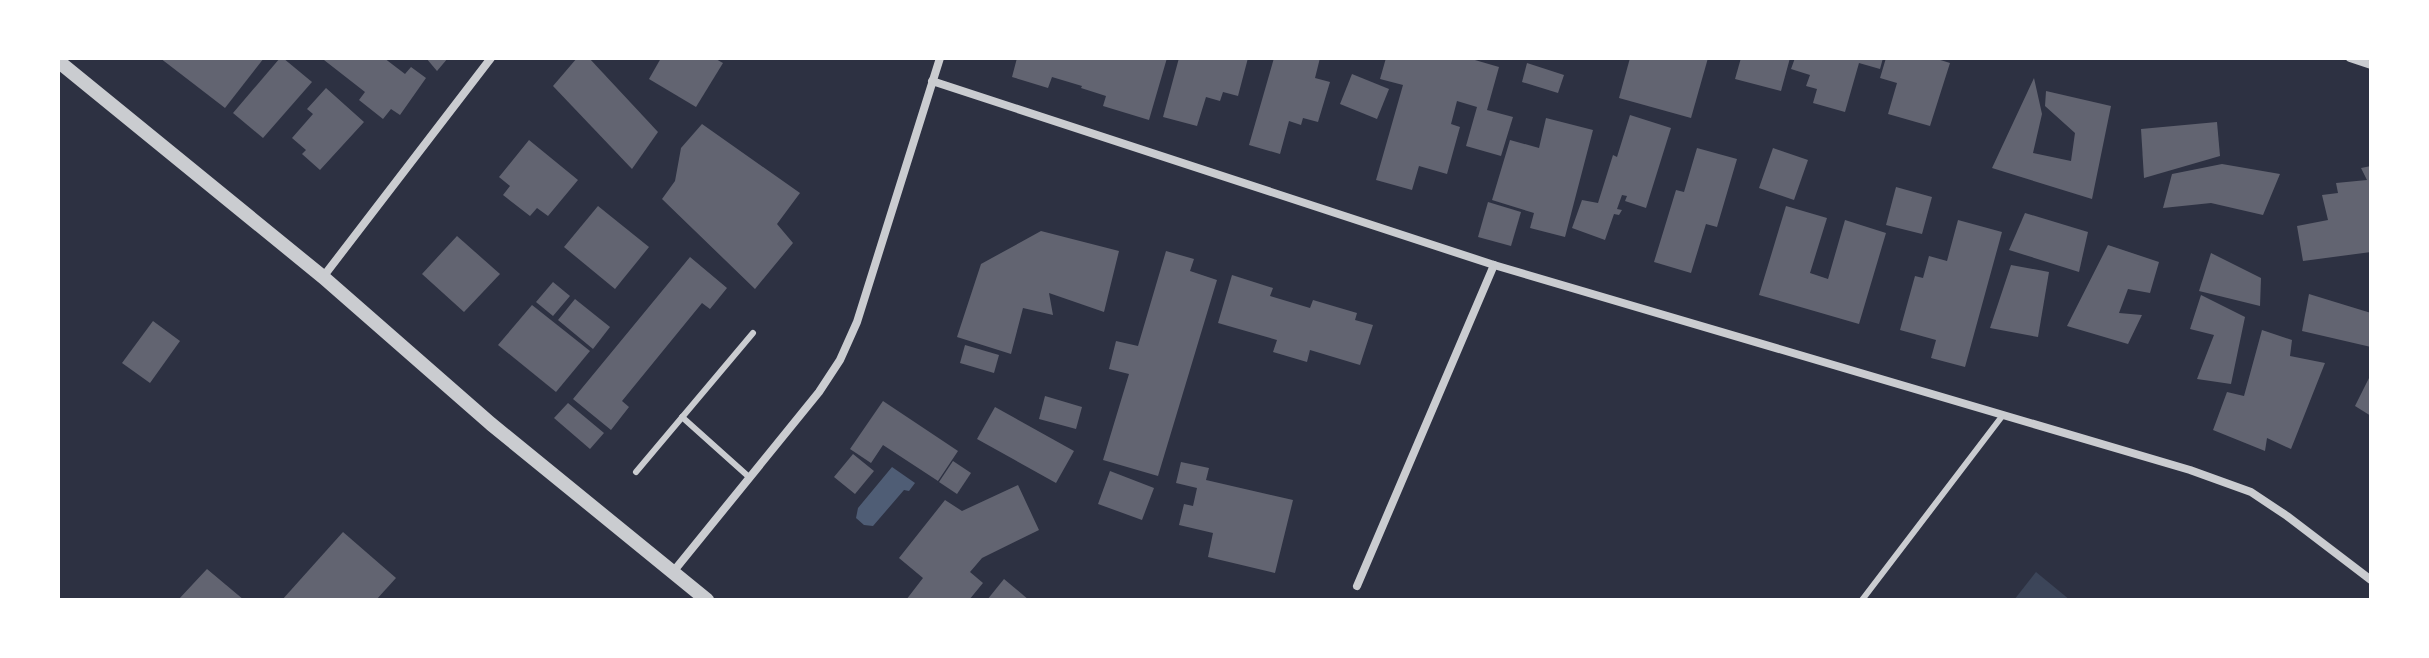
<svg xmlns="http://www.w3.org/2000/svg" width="2429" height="658" viewBox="0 0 2429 658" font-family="'Titillium Web',sans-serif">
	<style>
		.green { fill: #3c4559 }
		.water { fill: #4f5d75 }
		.building { fill: #626471 }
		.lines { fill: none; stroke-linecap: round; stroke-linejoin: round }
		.service { stroke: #caccd0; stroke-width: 6 }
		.minor { stroke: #caccd0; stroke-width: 8 }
		.tertiary { stroke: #caccd0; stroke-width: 14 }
	</style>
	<rect width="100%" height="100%" fill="#2d3142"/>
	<!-- green -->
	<path class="green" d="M2036 572 2070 600H2014Z"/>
	<!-- water -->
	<path class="water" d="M892 467 915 483 909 491 904 490 873 526 864 525 856 518 858 508Z"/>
	<!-- building -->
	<g class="building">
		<path d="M160 58H264L225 108Z"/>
		<path d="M280 58H283L312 82 263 138 233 113Z"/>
		<path d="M325 58H384L405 74 411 67 426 78 400 115 391 109 383 119 359 100 365 92 324 60Z"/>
		<path d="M426 58H448L437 71Z"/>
		<path d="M577 58H589L658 132 632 169 553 86Z"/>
		<path d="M661 58H714L723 63 696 107 649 79Z"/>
		<path d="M1017 58H1167L1149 120 1103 106 1106 96 1081 88 1082 86 1052 77 1048 88 1012 77Z"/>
		<path d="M1179 58H1248L1238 96 1223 92 1220 101 1206 97 1197 126 1163 117Z"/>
		<path d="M1274 58H1320L1315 78 1330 82 1318 122 1303 118 1301 125 1289 121 1280 154 1249 145Z"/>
		<path d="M1386 58H1468L1499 67 1487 110 1513 117 1501 156 1466 146 1477 107 1457 101 1451 124 1460 127 1447 174 1419 166 1412 190 1376 180 1403 85 1380 79Z"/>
		<path d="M1630 58H1708L1691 118 1619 98Z"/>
		<path d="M1741 58H1790L1781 91 1735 79Z"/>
		<path d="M1795 58H1883L1880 69 1859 63 1845 112 1813 103 1817 89 1806 86 1810 75 1791 69Z"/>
		<path d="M1886 58H1934L1950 63 1930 126 1888 114 1897 83 1880 78Z"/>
		<path d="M1527 63 1564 75 1558 93 1522 82Z"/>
		<path d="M1352 74 1389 89 1377 119 1340 104Z"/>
		<path d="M2034 78 2042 114 2033 153 2071 161 2075 133 2045 106 2046 91 2111 106 2092 199 1992 168Z"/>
		<path d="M326 88 364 122 320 170 302 154 306 150 292 138 313 114 307 109Z"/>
		<path d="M1630 115 1671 128 1646 208 1625 201 1627 196 1622 195 1617 209 1622 210 1619 215 1614 214 1605 240 1572 228 1582 200 1598 203 1613 155 1617 157Z"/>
		<path d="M1546 118 1593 130 1565 237 1530 228 1534 213 1492 200 1510 140 1539 148Z"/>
		<path d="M2217 122 2220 156 2144 178 2141 129Z"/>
		<path d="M702 124 800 193 777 224 793 243 755 289 662 199 675 181 681 148Z"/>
		<path d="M529 140 578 180 548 216 537 208 530 216 503 195 510 186 499 177Z"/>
		<path d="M1697 148 1737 159 1717 227 1706 224 1691 273 1654 262 1676 190 1684 192Z"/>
		<path d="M1773 148 1808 160 1794 200 1759 188Z"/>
		<path d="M2222 164 2280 174 2263 215 2211 203 2163 208 2172 174Z"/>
		<path d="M2371 166V252L2303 261 2297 226 2328 220 2322 195 2338 193 2336 183 2367 180 2361 168Z"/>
		<path d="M1896 187 1932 197 1922 234 1886 225Z"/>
		<path d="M1488 202 1521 212 1511 246 1478 237Z"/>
		<path d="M598 206 649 247 615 289 564 247Z"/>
		<path d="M1786 206 1827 218 1810 273 1828 279 1845 220 1886 233 1859 324 1759 295Z"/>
		<path d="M2025 213 2088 232 2079 272 2009 250Z"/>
		<path d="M1958 220 2002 232 1965 367 1931 358 1936 340 1900 330 1915 276 1923 278 1929 256 1947 261Z"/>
		<path d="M1041 231 1119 251 1104 312 1049 293 1053 315 1023 308 1011 354 957 337 981 264Z"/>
		<path d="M457 236 500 274 464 312 422 274Z"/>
		<path d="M2108 245 2159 262 2150 293 2128 289 2119 313 2142 315 2128 344 2067 326Z"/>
		<path d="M1166 251 1194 259 1190 271 1217 280 1158 476 1103 460 1129 374 1109 369 1116 341 1138 346Z"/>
		<path d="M2211 253 2261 278 2260 306 2199 291Z"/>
		<path d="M690 257 727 288 710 309 702 303 622 401 629 407 611 430 573 399Z"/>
		<path d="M2011 265 2049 272 2038 337 1990 328Z"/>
		<path d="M1232 275 1273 288 1270 296 1310 308 1313 300 1357 313 1355 320 1373 325 1360 365 1310 350 1307 362 1273 352 1277 340 1218 323Z"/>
		<path d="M553 282 570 296 553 316 536 302Z"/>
		<path d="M2309 294 2371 313V347L2302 331Z"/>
		<path d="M2201 295 2245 317 2231 384 2197 379 2214 335 2190 329Z"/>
		<path d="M575 299 610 327 593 349 558 320Z"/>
		<path d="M532 305 590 351 556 392 498 345Z"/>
		<path d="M153 321 180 341 150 383 122 363Z"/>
		<path d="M2262 330 2292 340 2290 356 2325 363 2291 449 2267 438 2265 451 2213 430 2227 392 2244 396Z"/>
		<path d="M965 345 999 355 994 373 960 363Z"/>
		<path d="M2371 374V416L2355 406Z"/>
		<path d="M1045 396 1082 407 1076 429 1039 419Z"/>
		<path d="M883 401 958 451 938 481 883 445 871 463 850 449Z"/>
		<path d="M568 403 604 433 590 449 554 418Z"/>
		<path d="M995 407 1074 451 1056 483 977 439Z"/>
		<path d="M853 454 874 471 855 494 834 477Z"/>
		<path d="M953 461 971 473 957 494 939 482Z"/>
		<path d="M1181 462 1209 468 1206 480 1293 500 1275 573 1208 557 1213 533 1179 525 1184 504 1193 506 1197 488 1176 483Z"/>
		<path d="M1110 471 1154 488 1142 520 1098 504Z"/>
		<path d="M1018 485 1039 530 982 558 970 572 983 583 969 600H906L923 578 899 558 945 500 962 511Z"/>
		<path d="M343 532 396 578 376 600H282Z"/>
		<path d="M207 569 244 600H178Z"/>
		<path d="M1004 579 1029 600H987Z"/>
	</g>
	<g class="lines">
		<!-- service -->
		<g class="service">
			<path d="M682 417 749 477"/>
			<path d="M636 472 753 333"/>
			<path d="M1862 600 2003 415"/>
		</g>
		<!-- minor -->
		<g class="minor">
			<path d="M2350 58 2371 65"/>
			<path d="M932 81 1494 265 2190 470 2251 492 2287 516 2371 580"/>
			<path d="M323 277 491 58"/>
			<path d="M673 572 819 392 840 360 857 322 940 58"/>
			<path d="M1357 586 1494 265"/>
		</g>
		<!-- tertiary -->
		<path class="tertiary" d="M58 61 323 277 491 424 707 600"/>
	</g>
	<!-- border -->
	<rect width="2429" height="658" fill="none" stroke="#ffffff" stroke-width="120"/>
</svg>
